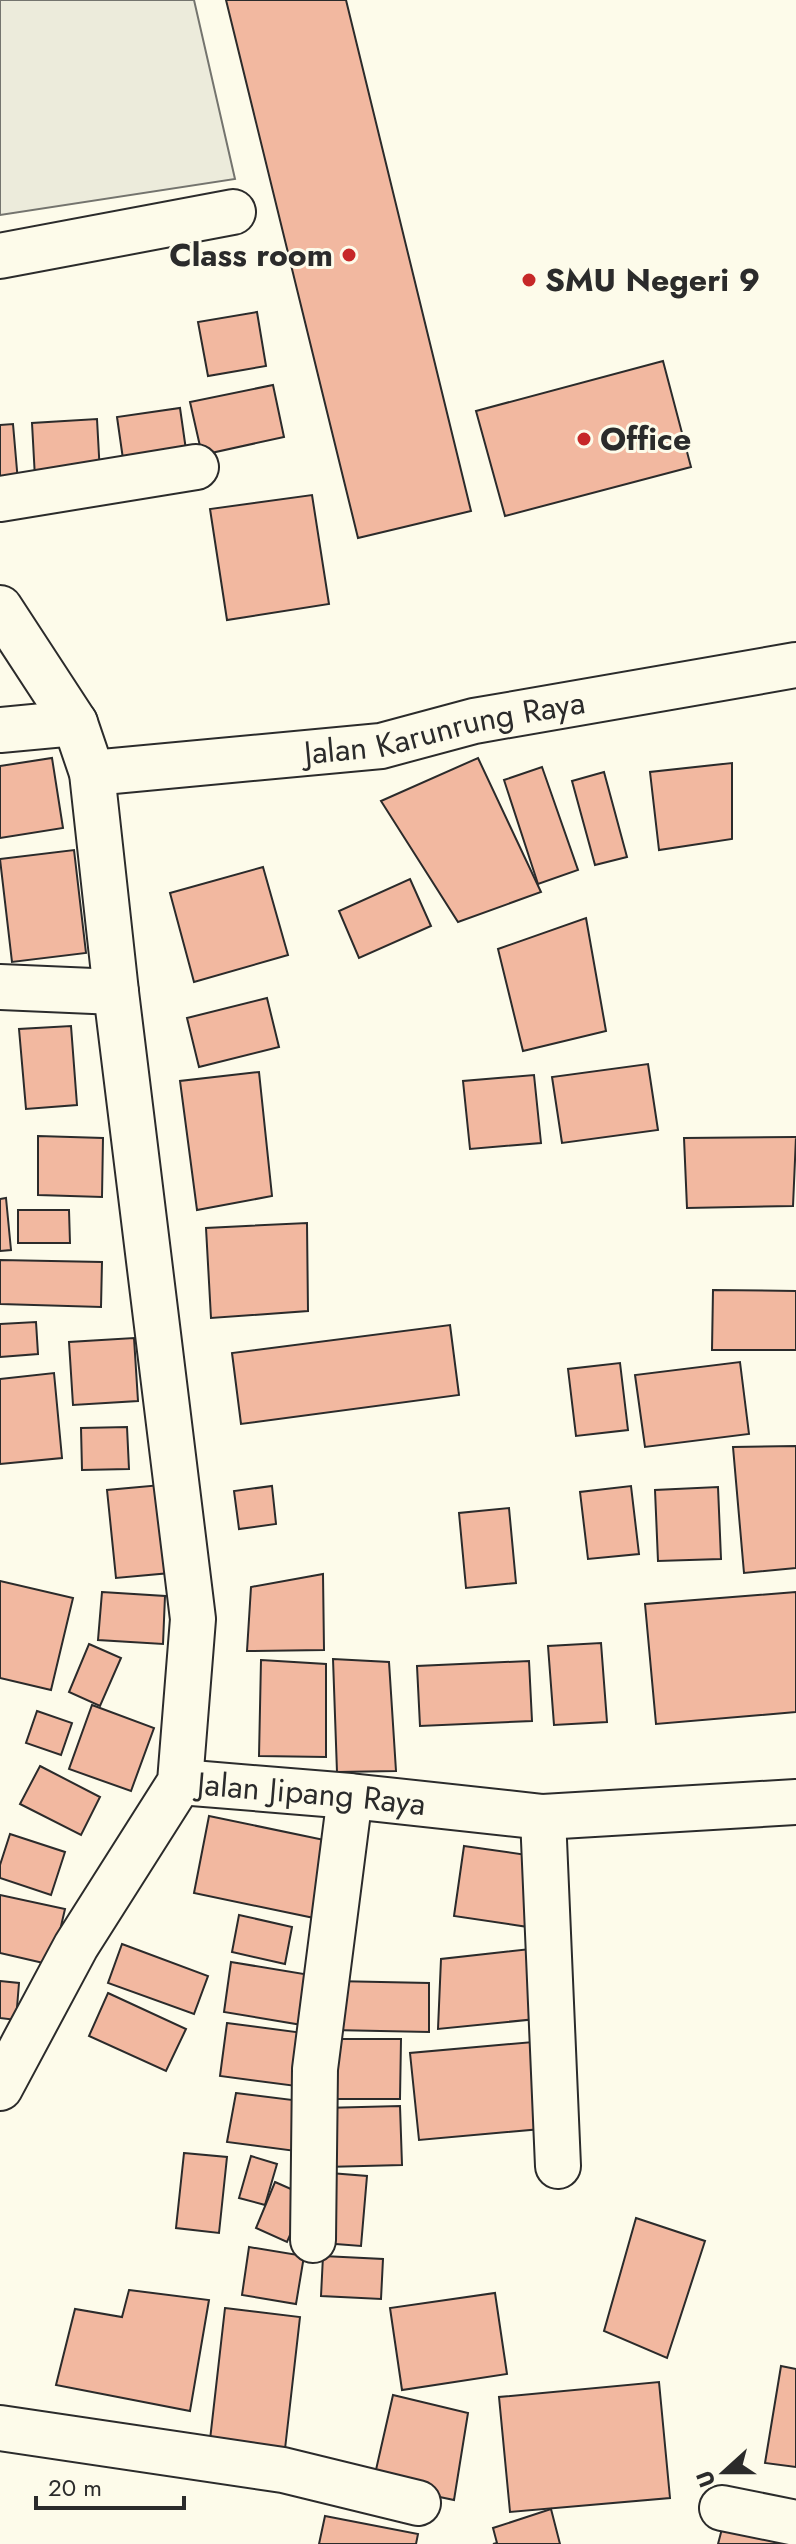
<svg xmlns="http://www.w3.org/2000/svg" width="796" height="2544" viewBox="0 0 796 2544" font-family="Jost,sans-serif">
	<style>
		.green { fill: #ecebdb; stroke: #74746e; stroke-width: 2 }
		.building { fill: #f2b8a0; stroke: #2b2b2b; stroke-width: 2 }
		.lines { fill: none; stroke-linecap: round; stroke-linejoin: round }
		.minor-casing { stroke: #2b2b2b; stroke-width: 48 }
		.minor { stroke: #fdfbea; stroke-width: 44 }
		.poi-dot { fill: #c62828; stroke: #fdfbea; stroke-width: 3 }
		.labels { text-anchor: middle; stroke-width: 6; stroke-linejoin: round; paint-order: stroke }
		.poi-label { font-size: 32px; font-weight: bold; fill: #2b2b2b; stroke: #fdfbea; text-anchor: start }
		.street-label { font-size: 32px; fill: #2b2b2b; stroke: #fdfbea }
	</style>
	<rect width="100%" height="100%" fill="#fdfbea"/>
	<!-- green -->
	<path class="green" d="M0 0H194L235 179 0 215Z"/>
	<!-- building -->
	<g class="building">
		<path d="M226 0H346L471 511 358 538Z"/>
		<path d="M257 312 266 366 208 376 198 322Z"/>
		<path d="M663 361 691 467 505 516 476 411Z"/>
		<path d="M273 385 284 437 202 455 190 402Z"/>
		<path d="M180 408 187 457 124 466 117 417Z"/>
		<path d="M97 419 100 474 35 478 32 423Z"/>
		<path d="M13 424 18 482 0 483V425Z"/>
		<path d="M312 495 329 604 227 620 210 509Z"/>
		<path d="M52 758 63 828 0 838V766Z"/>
		<path d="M478 758 541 892 458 922 381 801Z"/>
		<path d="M732 763V839L659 850 650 772Z"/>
		<path d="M542 767 578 870 538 884 504 780Z"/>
		<path d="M604 772 627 857 595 865 572 781Z"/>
		<path d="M74 850 86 953 12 962 0 859Z"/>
		<path d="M263 867 288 955 194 982 170 893Z"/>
		<path d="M410 879 431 926 359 958 339 911Z"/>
		<path d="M586 918 606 1031 523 1051 498 949Z"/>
		<path d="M267 998 279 1047 199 1067 187 1018Z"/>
		<path d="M71 1026 77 1105 26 1109 19 1029Z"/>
		<path d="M648 1064 658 1130 562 1143 552 1077Z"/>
		<path d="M259 1072 272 1196 197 1210 180 1081Z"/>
		<path d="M534 1075 541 1143 470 1149 463 1081Z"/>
		<path d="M38 1136 103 1138 102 1197 38 1195Z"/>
		<path d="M796 1137 793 1206 687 1208 684 1138Z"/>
		<path d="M6 1198 11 1250 0 1251V1199Z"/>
		<path d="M18 1210H69L70 1243H18Z"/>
		<path d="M307 1223 308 1311 211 1318 206 1228Z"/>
		<path d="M0 1260 102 1262 101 1307 0 1304Z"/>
		<path d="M713 1290 796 1291V1350H712Z"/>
		<path d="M36 1322 38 1354 0 1357V1324Z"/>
		<path d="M450 1325 459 1395 241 1424 232 1353Z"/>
		<path d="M134 1338 138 1401 73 1405 69 1342Z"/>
		<path d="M740 1362 749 1434 645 1447 635 1375Z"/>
		<path d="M620 1363 628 1430 576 1436 568 1369Z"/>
		<path d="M54 1373 62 1458 0 1464V1379Z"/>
		<path d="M127 1427 129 1469 82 1470 81 1428Z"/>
		<path d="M796 1446V1568L744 1573 733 1447Z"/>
		<path d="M161 1485 170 1573 116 1578 107 1490Z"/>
		<path d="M272 1486 276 1524 239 1529 234 1491Z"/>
		<path d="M631 1486 639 1554 588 1559 580 1492Z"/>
		<path d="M718 1487 721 1559 658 1561 655 1490Z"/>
		<path d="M509 1508 516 1583 466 1588 459 1513Z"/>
		<path d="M323 1574 324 1650 247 1651 251 1587Z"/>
		<path d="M0 1581 73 1598 51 1690 0 1678Z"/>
		<path d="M102 1592 165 1596 163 1644 98 1640Z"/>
		<path d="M796 1592V1712L656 1724 645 1604Z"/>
		<path d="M601 1643 607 1722 554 1725 548 1646Z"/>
		<path d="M89 1644 121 1658 100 1706 69 1692Z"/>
		<path d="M333 1659 389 1662 396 1771 337 1772Z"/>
		<path d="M261 1660 326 1664V1757L259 1756Z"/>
		<path d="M529 1661 532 1721 420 1726 417 1666Z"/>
		<path d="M92 1705 154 1728 131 1791 69 1769Z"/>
		<path d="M37 1711 72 1723 61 1755 26 1743Z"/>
		<path d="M40 1766 100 1797 81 1835 20 1804Z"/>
		<path d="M209 1816 329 1841 314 1918 194 1893Z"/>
		<path d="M10 1834 65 1852 51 1895 0 1878V1865Z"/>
		<path d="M464 1846 534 1856 528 1927 454 1916Z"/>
		<path d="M0 1895 65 1909 52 1965 0 1953Z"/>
		<path d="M239 1915 292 1927 285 1964 232 1952Z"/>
		<path d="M122 1944 208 1976 194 2014 108 1983Z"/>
		<path d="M539 1948 546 2018 438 2029 441 1959Z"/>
		<path d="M231 1962 316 1976 308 2026 224 2012Z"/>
		<path d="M0 1981 19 1983 16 2020 0 2018Z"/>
		<path d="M333 1981 429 1983V2032L332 2030Z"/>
		<path d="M108 1993 186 2029 166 2071 89 2036Z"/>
		<path d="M227 2023 311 2034 296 2086 220 2076Z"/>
		<path d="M326 2039H401L400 2099H326Z"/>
		<path d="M533 2042 541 2129 419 2140 410 2053Z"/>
		<path d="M236 2093 309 2102 303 2152 227 2142Z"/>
		<path d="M400 2106 402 2165 325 2167 323 2108Z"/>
		<path d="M184 2153 227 2157 219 2233 176 2228Z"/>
		<path d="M251 2156 277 2164 265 2205 239 2198Z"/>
		<path d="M330 2173 367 2176 361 2246 323 2243Z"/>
		<path d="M275 2182 307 2196 287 2242 256 2228Z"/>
		<path d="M636 2218 705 2241 667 2358 604 2331Z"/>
		<path d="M249 2247 304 2256 296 2304 242 2295Z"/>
		<path d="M323 2256 383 2259 381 2299 321 2296Z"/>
		<path d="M129 2290 209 2300 190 2411 56 2385 75 2309 122 2317Z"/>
		<path d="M495 2293 507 2374 402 2390 390 2308Z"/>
		<path d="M225 2308 300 2317 285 2449 210 2440Z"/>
		<path d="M781 2366 796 2369V2467L765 2463Z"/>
		<path d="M659 2382 670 2498 510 2512 499 2397Z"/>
		<path d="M393 2395 468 2413 454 2500 373 2483Z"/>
		<path d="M551 2509 560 2544H493L497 2543 493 2528Z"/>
		<path d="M325 2516 418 2534 416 2544H319Z"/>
		<path d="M724 2521 796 2544H718Z"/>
	</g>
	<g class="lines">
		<defs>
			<g id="minor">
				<path d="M0 256 233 212"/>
				<path d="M0 499 196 467"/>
				<path d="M0 608 75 723 92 773 116 992 193 1619 180 1782 76 1946 0 2088"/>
				<path d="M0 730 75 723"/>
				<path id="s1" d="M92 773 381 746 474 721 796 665"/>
				<path d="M0 987 116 992"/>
				<path id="s2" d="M180 1782 350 1796 543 1817 796 1802"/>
				<path d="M543 1817 558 2166"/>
				<path d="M313 2240 315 2069 350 1796"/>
				<path d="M0 2428 283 2470 418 2503"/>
				<path d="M722 2508 796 2523"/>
			</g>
		</defs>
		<!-- minor casing -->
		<use href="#minor" class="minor-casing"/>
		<!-- minor -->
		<use href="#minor" class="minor"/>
	</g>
	<!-- markers -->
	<g class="poi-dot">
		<circle cx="349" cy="255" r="8"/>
		<circle cx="529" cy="280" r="8"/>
		<circle cx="584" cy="439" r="8"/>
	</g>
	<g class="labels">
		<!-- poi labels -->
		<g class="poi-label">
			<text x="333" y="266" text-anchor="end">Class room</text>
			<text x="545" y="291">SMU Negeri 9</text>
			<text x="600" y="450">Office</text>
		</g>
		<!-- street labels -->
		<g class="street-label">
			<text dy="11" stroke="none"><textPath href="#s1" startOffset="356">Jalan Karunrung Raya</textPath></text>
			<text dy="11" stroke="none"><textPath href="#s2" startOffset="132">Jalan Jipang Raya</textPath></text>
		</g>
	</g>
	<!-- north arrow -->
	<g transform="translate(724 2472) rotate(249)" stroke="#fdfbea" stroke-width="6" paint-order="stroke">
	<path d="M0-6L14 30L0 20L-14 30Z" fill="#2b2b2b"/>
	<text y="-12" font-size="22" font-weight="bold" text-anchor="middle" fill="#2b2b2b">U</text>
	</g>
	<!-- scale -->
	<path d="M36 2496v12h148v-12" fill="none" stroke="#2b2b2b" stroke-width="4"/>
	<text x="48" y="2496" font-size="24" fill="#2b2b2b" stroke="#fdfbea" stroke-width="6" paint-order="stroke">20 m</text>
</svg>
